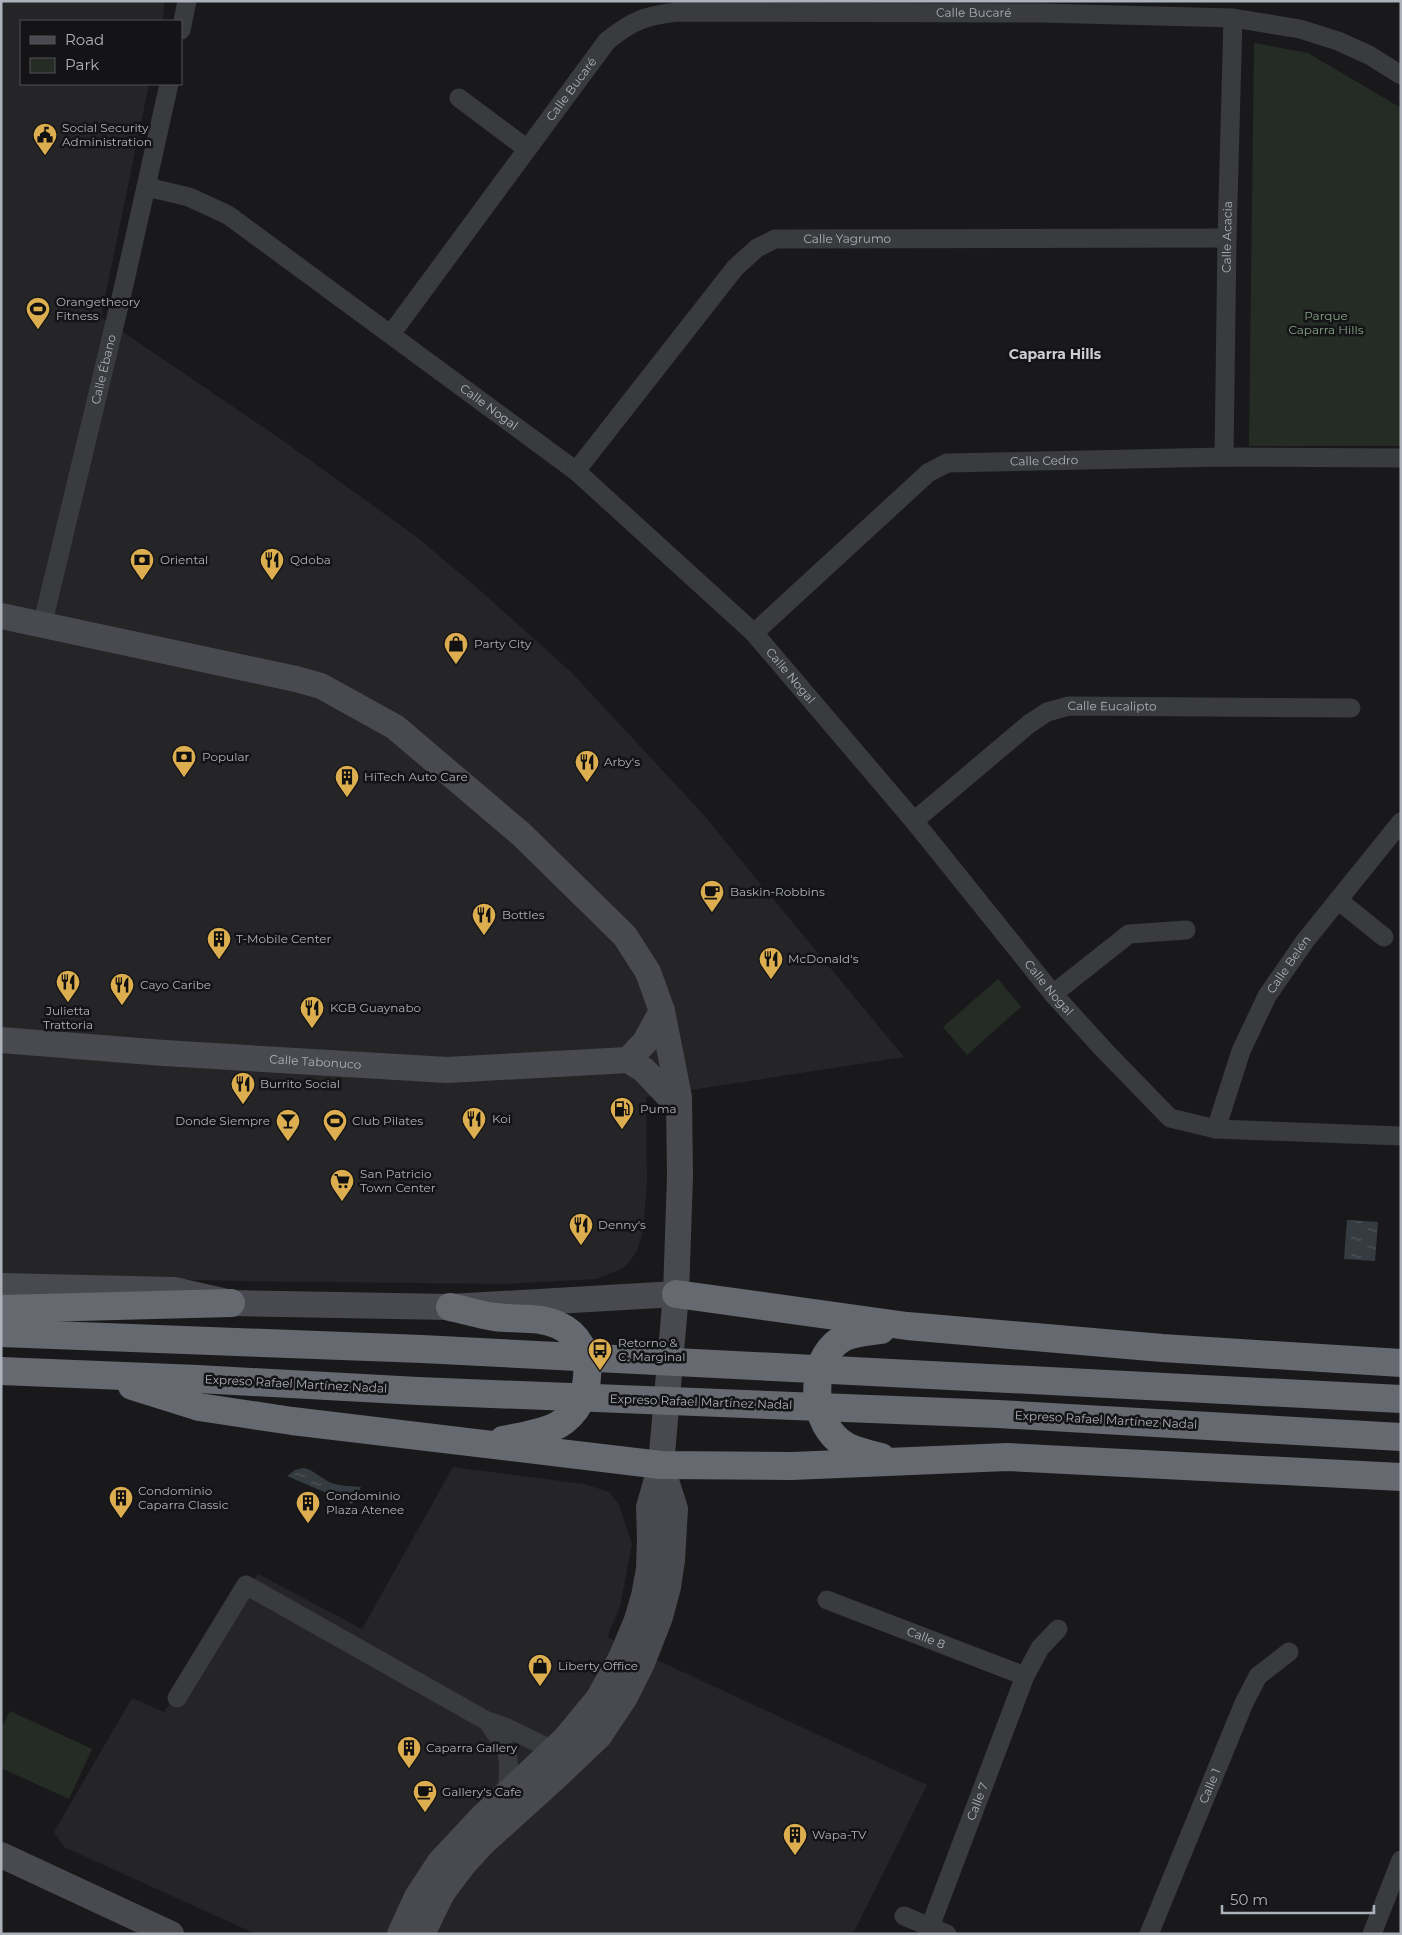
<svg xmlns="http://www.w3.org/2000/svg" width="1402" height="1935" viewBox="0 0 1402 1935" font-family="Montserrat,sans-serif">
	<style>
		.built { fill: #252528 }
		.green { fill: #252c26 }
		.water { fill: url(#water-ripples) }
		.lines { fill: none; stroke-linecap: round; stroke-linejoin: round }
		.street { stroke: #3a3b3f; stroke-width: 19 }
		.secondary { stroke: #494a4f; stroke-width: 26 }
		.highway { stroke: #676970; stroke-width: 28 }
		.labels { text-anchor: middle; stroke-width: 5; stroke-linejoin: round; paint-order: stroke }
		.street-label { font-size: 12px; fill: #adb1b9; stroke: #141416 }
		.poi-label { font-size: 12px; fill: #adb1b9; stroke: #141416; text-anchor: start }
		.park-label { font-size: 12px; fill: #86a188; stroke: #141416 }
		.neighbourhood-label { font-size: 14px; font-weight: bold; fill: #cdcfd5; stroke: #141416 }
	</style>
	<defs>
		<pattern id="water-ripples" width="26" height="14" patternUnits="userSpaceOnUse" patternTransform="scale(1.25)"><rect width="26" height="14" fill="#343c42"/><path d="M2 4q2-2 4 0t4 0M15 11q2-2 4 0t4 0" fill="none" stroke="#4f565b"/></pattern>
	</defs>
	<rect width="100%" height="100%" fill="#19191b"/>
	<!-- built -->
	<g class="built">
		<path d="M1 1H164L163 21H21V84H149L101 317 282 440 418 538 483 593 572 673 702 813 904 1057 646 1097 647 1181 643 1232 637 1251 626 1266 621 1269 597 1279 505 1284 238 1281 1 1275Z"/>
		<path d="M453 1467 584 1484 609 1492 619 1505 632 1544 620 1607 607 1637 927 1785 853 1934H256L64 1847 54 1832 132 1698 164 1712 258 1574 362 1629Z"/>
	</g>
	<!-- green -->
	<g class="green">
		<path d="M1254 43 1308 53 1401 108V446H1249Z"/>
		<path d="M998 979 1021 1007 967 1055 943 1027Z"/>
		<path d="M10 1711 92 1749 69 1799 1 1768V1729Z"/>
	</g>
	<!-- water -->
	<g class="water">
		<path d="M1347 1220 1378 1222 1375 1261 1344 1259Z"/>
		<path d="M304 1468C313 1470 320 1477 329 1482 338 1486 350 1486 361 1487L352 1504 287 1476 295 1470Z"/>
	</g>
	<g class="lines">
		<!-- street -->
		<g class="street">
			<path d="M181 30 187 1"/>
			<path d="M459 98 526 148"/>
			<path id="s1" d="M147 187 189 197 228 215 576 471 754 633 914 821 1053 994 1104 1050 1170 1118 1216 1129 1401 1136"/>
			<path id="s2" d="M391 334 607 41C633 20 645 16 677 12L1042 13 1233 18 1300 29 1338 41 1369 55 1401 75"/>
			<path id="s3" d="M1224 457 1227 238 1233 18"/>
			<path id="s4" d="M576 471 735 268 757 248 775 239 1227 238"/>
			<path id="s5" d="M42 626 124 285 169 84"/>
			<path id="s6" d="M754 633 928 473 947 463 1224 457 1401 458"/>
			<path id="s7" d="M914 821 1029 724 1047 712 1069 706 1351 708"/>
			<path d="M1338 900 1384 937"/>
			<path d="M1053 994 1129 934 1186 930"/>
			<path id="s8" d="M1216 1129 1241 1051 1267 996 1305 941 1401 822"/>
			<path id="s9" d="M827 1600 1025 1676"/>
			<path d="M177 1698 246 1585 487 1721 505 1727 553 1750"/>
			<path d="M487 1721C511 1754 510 1754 507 1794"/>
			<path d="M904 1916 947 1934"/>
			<path id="s10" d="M930 1927 1025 1676 1040 1648 1058 1629"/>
			<path id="s11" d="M1149 1934 1244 1703 1258 1676 1289 1652"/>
			<path d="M1372 1934 1401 1860"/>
		</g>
		<!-- secondary -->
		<g class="secondary">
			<path d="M1 616 296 679 321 686 395 727 521 834 625 936 648 972 662 1011 679 1097 680 1176 676 1294 661 1465 649 1507 650 1538 649 1569 644 1596 637 1620 621 1658 598 1699 565 1739 483 1816 440 1862 417 1897 400 1934"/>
			<path id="s12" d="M1 1040 164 1053 447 1070 628 1060 644 1070 679 1107"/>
			<path d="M628 1060 645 1042 662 1011"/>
			<path d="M1 1286 174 1290 231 1303 450 1307 676 1294"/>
			<path d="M1 1855 171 1934"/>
			<path d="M422 1934 442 1893 463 1865 483 1843 557 1776 599 1736 625 1697 642 1663 660 1617 668 1587 672 1560 675 1509 661 1465"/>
		</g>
		<!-- highway -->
		<g class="highway">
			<path d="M676 1294 907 1326 1162 1348 1401 1363"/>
			<path d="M450 1307C465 1310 480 1315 495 1317 517 1320 538 1316 558 1325 599 1343 595 1404 558 1425 543 1433 521 1436 503 1440"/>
			<path d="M1 1309 231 1303"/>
			<path d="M1 1333 422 1349 1401 1399"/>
			<path d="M1 1371 198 1379 418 1391 998 1414 1401 1437"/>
			<path d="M132 1386 199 1407 292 1421 661 1465 792 1466 1007 1457 1401 1477"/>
			<path d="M881 1457C866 1453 849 1450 838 1440 811 1417 809 1361 840 1340 851 1332 868 1332 881 1330"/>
		</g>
	</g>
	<!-- icons -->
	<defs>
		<symbol id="civic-pin" viewBox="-11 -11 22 30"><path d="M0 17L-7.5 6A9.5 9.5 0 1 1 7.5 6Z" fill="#ddae4f" stroke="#141416"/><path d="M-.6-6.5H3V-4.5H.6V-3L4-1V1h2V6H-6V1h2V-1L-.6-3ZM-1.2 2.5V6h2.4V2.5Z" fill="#111"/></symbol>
		<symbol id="stadium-pin" viewBox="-11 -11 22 30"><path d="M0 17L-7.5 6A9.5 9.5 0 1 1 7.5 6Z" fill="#ddae4f" stroke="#141416"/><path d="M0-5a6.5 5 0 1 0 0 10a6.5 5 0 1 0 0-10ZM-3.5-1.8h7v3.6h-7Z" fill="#111"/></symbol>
		<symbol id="bank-pin" viewBox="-11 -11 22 30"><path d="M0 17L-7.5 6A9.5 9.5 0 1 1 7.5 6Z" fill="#ddae4f" stroke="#141416"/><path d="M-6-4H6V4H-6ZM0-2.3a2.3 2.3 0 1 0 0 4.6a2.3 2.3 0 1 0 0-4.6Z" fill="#111"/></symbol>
		<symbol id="restaurant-pin" viewBox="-11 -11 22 30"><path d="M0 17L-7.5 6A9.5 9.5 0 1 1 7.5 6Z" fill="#ddae4f" stroke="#141416"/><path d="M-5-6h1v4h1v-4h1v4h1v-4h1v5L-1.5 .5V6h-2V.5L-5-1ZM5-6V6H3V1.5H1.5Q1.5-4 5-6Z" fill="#111"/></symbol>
		<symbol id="shop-pin" viewBox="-11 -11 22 30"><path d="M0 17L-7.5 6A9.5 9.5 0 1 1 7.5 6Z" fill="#ddae4f" stroke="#141416"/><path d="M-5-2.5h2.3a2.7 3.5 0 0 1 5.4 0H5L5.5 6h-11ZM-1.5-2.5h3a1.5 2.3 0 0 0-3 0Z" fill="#111"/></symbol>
		<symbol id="building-pin" viewBox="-11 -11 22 30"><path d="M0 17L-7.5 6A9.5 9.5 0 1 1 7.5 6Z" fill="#ddae4f" stroke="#141416"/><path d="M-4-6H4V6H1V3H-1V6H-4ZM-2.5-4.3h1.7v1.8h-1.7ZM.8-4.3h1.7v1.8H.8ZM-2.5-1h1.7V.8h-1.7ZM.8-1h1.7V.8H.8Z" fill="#111"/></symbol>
		<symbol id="cafe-pin" viewBox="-11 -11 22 30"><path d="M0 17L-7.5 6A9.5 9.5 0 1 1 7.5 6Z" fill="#ddae4f" stroke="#141416"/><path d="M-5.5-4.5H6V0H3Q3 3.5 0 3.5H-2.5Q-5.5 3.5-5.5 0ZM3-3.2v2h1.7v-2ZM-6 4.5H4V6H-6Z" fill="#111"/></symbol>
		<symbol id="fuel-pin" viewBox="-11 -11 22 30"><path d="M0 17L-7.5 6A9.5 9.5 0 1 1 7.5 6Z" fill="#ddae4f" stroke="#141416"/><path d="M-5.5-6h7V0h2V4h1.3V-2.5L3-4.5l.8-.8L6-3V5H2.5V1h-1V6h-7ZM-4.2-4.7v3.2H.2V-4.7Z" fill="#111"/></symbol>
		<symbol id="bar-pin" viewBox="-11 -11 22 30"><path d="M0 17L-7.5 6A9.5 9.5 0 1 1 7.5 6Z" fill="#ddae4f" stroke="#141416"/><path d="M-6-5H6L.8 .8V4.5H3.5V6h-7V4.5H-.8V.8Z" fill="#111"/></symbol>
		<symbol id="supermarket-pin" viewBox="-11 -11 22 30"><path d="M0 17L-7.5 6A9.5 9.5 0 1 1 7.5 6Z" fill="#ddae4f" stroke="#141416"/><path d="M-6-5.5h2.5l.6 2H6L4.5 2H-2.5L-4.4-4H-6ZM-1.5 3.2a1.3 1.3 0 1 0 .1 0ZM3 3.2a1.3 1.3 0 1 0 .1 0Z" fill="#111"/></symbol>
		<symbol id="bus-pin" viewBox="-11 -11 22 30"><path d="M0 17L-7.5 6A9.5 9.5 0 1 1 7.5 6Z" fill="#ddae4f" stroke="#141416"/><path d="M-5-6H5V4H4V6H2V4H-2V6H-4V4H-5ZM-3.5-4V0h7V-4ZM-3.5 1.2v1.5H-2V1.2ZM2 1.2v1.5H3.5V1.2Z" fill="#111"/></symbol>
	</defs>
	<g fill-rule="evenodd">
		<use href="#civic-pin" x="31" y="121" width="28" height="38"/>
		<use href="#stadium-pin" x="24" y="295" width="28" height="38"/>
		<use href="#bank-pin" x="128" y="546" width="28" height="38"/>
		<use href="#restaurant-pin" x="258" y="546" width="28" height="38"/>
		<use href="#shop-pin" x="442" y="630" width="28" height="38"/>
		<use href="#bank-pin" x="170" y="743" width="28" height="38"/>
		<use href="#restaurant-pin" x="573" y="748" width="28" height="38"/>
		<use href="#building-pin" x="333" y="763" width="28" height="38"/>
		<use href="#cafe-pin" x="698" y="878" width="28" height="38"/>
		<use href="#restaurant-pin" x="470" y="901" width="28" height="38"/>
		<use href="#building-pin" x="205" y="925" width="28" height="38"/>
		<use href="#restaurant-pin" x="757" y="945" width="28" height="38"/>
		<use href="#restaurant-pin" x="54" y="968" width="28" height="38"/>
		<use href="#restaurant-pin" x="108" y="971" width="28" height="38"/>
		<use href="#restaurant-pin" x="298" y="994" width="28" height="38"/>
		<use href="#restaurant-pin" x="229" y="1070" width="28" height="38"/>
		<use href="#fuel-pin" x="608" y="1095" width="28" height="38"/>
		<use href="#restaurant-pin" x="460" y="1105" width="28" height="38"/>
		<use href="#bar-pin" x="274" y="1107" width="28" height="38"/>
		<use href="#stadium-pin" x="321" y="1107" width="28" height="38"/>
		<use href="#supermarket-pin" x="328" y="1167" width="28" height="38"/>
		<use href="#restaurant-pin" x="567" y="1211" width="28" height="38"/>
		<use href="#bus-pin" x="586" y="1336" width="28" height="38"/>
		<use href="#building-pin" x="107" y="1484" width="28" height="38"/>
		<use href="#building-pin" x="294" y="1489" width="28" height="38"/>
		<use href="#shop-pin" x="526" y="1652" width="28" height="38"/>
		<use href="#building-pin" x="395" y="1734" width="28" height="38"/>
		<use href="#cafe-pin" x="411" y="1778" width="28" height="38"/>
		<use href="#building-pin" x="781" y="1821" width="28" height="38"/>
	</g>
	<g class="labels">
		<!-- street labels -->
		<g class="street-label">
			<text dy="4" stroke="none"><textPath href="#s2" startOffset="738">Calle Bucaré</textPath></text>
			<text dy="4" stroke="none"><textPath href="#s2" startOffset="304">Calle Bucaré</textPath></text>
			<text dy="4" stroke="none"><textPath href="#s3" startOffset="220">Calle Acacia</textPath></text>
			<text dy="4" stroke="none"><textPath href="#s4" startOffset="380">Calle Yagrumo</textPath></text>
			<text dy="4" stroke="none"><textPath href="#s5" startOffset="264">Calle Ébano</textPath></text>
			<text dy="4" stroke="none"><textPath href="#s1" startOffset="410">Calle Nogal</textPath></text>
			<text dy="4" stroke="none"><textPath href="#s6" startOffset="355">Calle Cedro</textPath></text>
			<text dy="4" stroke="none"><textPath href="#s1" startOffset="815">Calle Nogal</textPath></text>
			<text dy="4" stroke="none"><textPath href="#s7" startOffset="238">Calle Eucalipto</textPath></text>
			<text dy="4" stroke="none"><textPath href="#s8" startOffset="181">Calle Belén</textPath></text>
			<text dy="4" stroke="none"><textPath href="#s1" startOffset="1220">Calle Nogal</textPath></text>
			<text dy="4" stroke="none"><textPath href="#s12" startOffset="315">Calle Tabonuco</textPath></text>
			<text transform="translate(296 1384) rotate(3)" y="4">Expreso Rafael Martínez Nadal</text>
			<text transform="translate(701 1402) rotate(2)" y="4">Expreso Rafael Martínez Nadal</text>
			<text transform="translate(1106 1420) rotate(3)" y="4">Expreso Rafael Martínez Nadal</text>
			<text dy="4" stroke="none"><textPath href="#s9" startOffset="106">Calle 8</textPath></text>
			<text dy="4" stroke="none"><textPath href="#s11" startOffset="160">Calle 1</textPath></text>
			<text dy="4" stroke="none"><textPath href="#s10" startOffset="134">Calle 7</textPath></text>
		</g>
		<!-- poi labels -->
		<g class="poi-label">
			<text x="62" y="132">Social Security<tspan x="62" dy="14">Administration</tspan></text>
			<text x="56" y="306">Orangetheory<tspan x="56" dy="14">Fitness</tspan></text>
			<text x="160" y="564">Oriental</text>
			<text x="290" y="564">Qdoba</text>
			<text x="474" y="648">Party City</text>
			<text x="202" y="761">Popular</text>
			<text x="604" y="766">Arby's</text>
			<text x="364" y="781">HiTech Auto Care</text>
			<text x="730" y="896">Baskin-Robbins</text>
			<text x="502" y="919">Bottles</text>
			<text x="236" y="943">T-Mobile Center</text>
			<text x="788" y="963">McDonald's</text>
			<text x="140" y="989">Cayo Caribe</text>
			<text x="330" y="1012">KGB Guaynabo</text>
			<text x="68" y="1015" text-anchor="middle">Julietta<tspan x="68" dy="14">Trattoria</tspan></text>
			<text x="260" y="1088">Burrito Social</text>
			<text x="640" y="1113">Puma</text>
			<text x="492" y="1123">Koi</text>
			<text x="270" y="1125" text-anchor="end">Donde Siempre</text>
			<text x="352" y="1125">Club Pilates</text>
			<text x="360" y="1178">San Patricio<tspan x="360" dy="14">Town Center</tspan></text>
			<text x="598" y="1229">Denny's</text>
			<text x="618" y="1347">Retorno &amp;<tspan x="618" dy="14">C. Marginal</tspan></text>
			<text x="138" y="1495">Condominio<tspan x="138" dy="14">Caparra Classic</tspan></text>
			<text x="326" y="1500">Condominio<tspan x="326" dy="14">Plaza Atenee</tspan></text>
			<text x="558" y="1670">Liberty Office</text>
			<text x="426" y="1752">Caparra Gallery</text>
			<text x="442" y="1796">Gallery's Cafe</text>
			<text x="812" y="1839">Wapa-TV</text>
		</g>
		<!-- park labels -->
		<g class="park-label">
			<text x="1326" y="320">Parque<tspan x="1326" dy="14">Caparra Hills</tspan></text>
		</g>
		<!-- neighbourhood labels -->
		<g class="neighbourhood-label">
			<text x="1055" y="359">Caparra Hills</text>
		</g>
	</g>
	<!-- border -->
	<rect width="1402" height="1935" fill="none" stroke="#adb1b9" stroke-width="5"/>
	<!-- legend -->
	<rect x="20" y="20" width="162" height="65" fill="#141416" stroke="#515357"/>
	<rect x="30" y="36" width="25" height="8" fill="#494a4f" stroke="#515357"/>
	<text x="65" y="45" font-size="15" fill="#adb1b9">Road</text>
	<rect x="30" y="58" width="25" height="15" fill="#252c26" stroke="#515357"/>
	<text x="65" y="70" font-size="15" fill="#adb1b9">Park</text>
	<!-- scale -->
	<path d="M1222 1905v8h152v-8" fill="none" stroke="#adb1b9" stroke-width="2.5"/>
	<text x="1230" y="1905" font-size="15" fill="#adb1b9" stroke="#141416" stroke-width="4" paint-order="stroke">50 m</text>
</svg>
